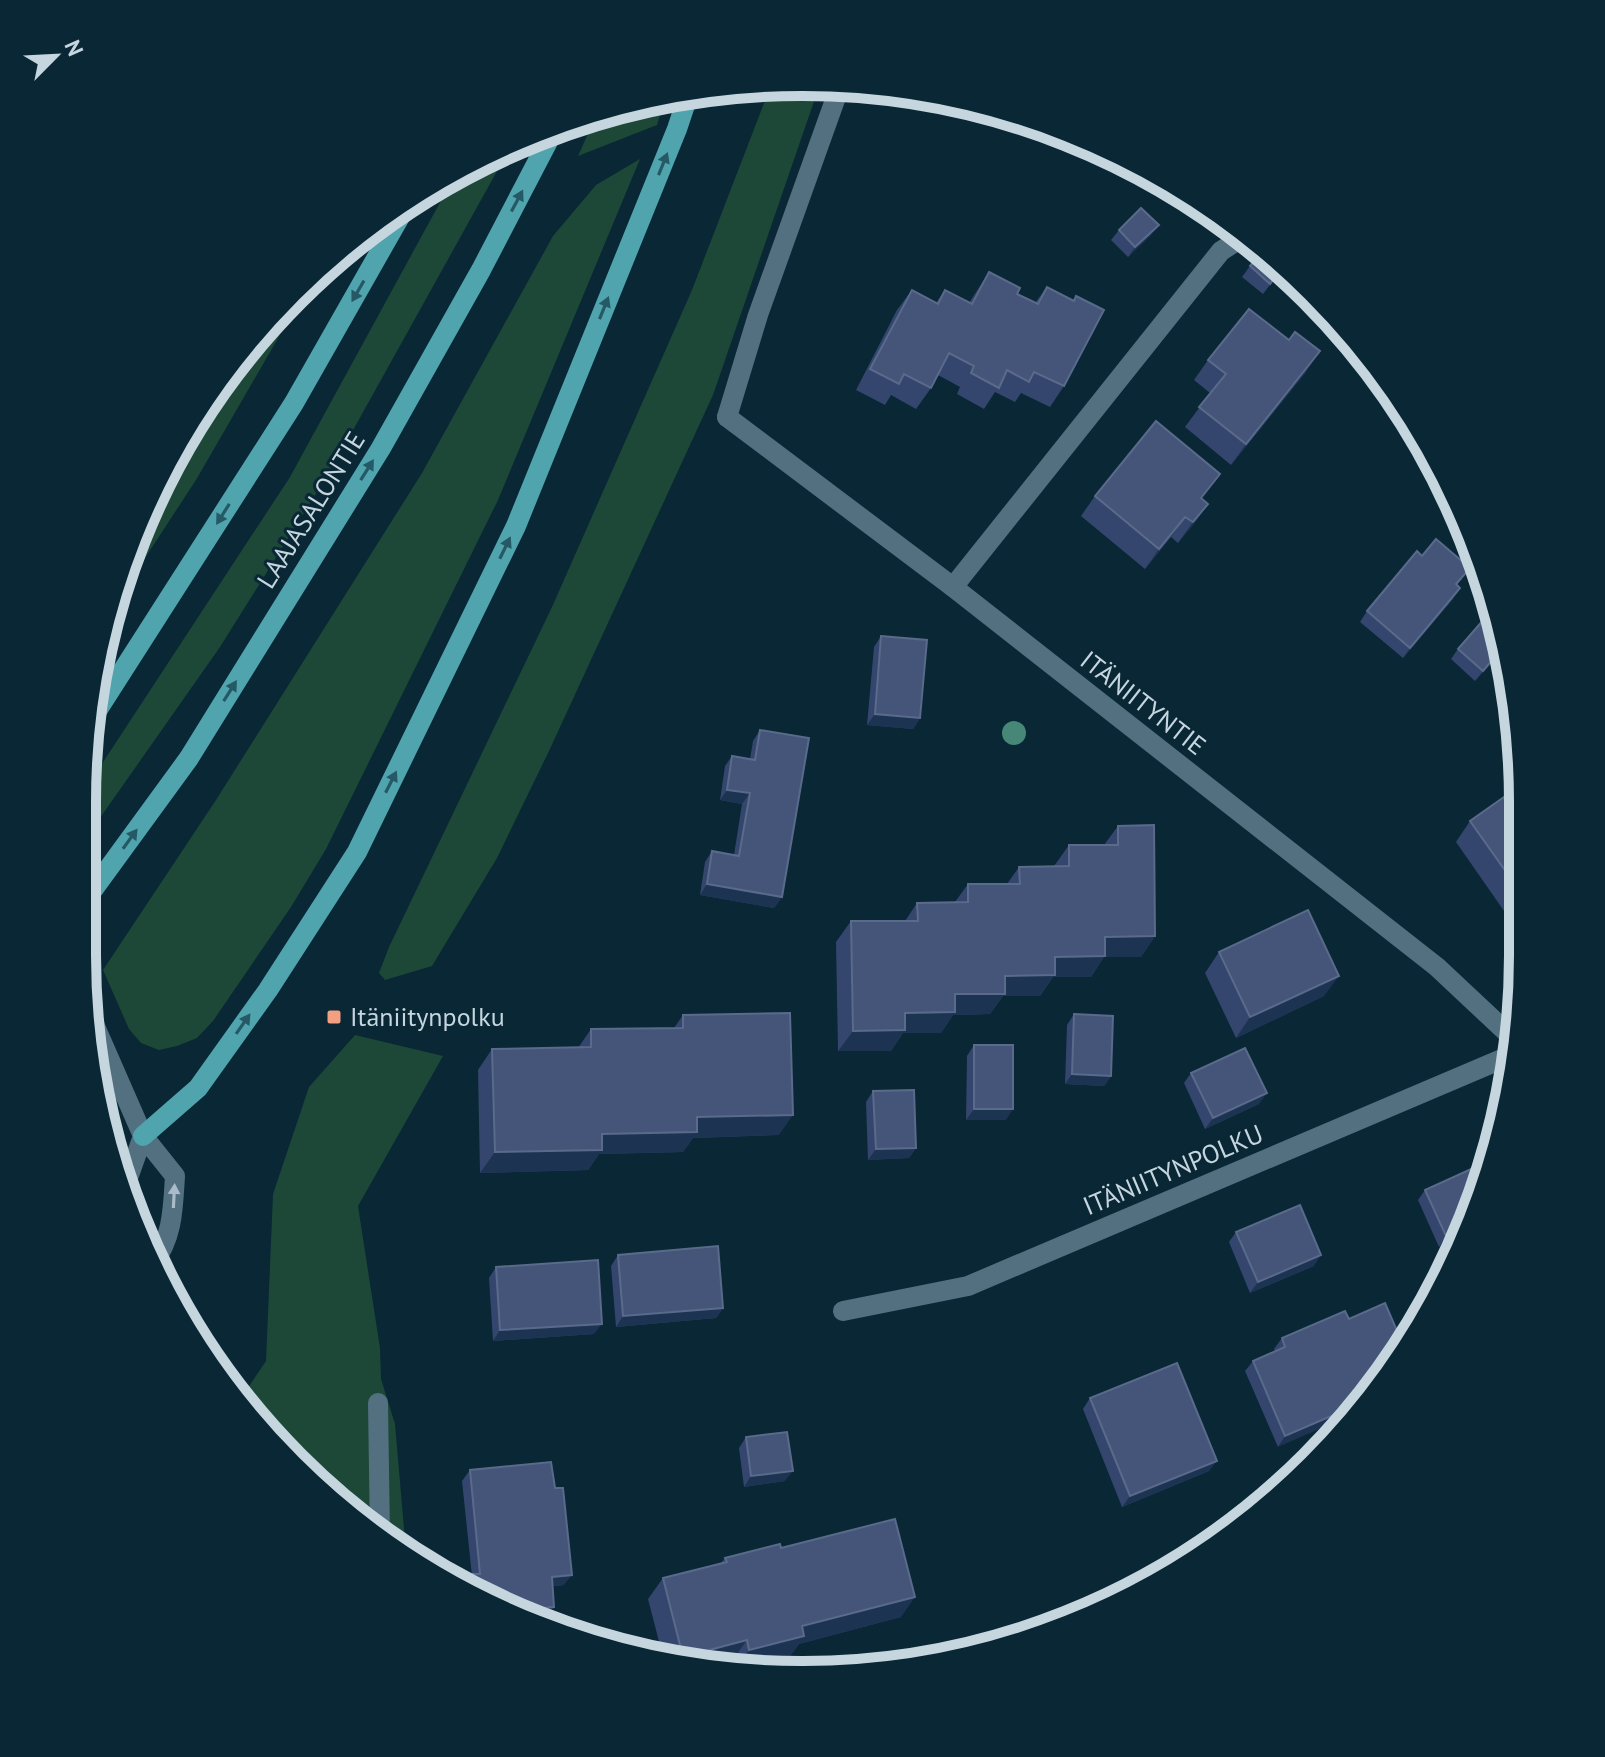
<svg xmlns="http://www.w3.org/2000/svg" width="1605" height="1757" viewBox="0 0 1605 1757" font-family="'PT Sans',sans-serif">
	<style>
		.green { fill: #1d4837 }
		.lines { fill: none; stroke-linecap: round; stroke-linejoin: round }
		.service { stroke: #527080; stroke-width: 20 }
		.minor { stroke: #527080; stroke-width: 20 }
		.secondary { stroke: #527080; stroke-width: 20 }
		.primary { stroke: #50a4ad; stroke-width: 20 }
		.tree { fill: #478778 }
		.wall { fill: #35466e }
		.shaded-wall { fill: #1d3352 }
		.building { fill: #45557a; stroke: #596a8a; stroke-width: 2 }
		.oneway { fill: #255965 }
		.oneway2 { fill: #a9bcc7 }
		.poi-dot { fill: #f2a081; stroke: #092735; stroke-width: 3 }
		.labels { text-anchor: middle; stroke-width: 6; stroke-linejoin: round; paint-order: stroke }
		.street-label { font-size: 26px; fill: #c6d6df; stroke: #092735 }
		.poi-label { font-size: 26px; fill: #c6d6df; stroke: #092735; text-anchor: start }
		.rim { fill: none; stroke: #c6d6df; stroke-width: 10 }
	</style>
	<rect width="100%" height="100%" fill="#092735"/>
	<!-- green -->
	<g class="green">
		<path d="M802 82 820 84 713 395 549 751 497 858 432 966 385 980 379 973 389 947 552 607 692 290 771 85Z"/>
		<path d="M666 95 657 125 578 156 596 116Z"/>
		<path d="M511 146 332 468 220 647 88 835 90 782 290 477 455 175Z"/>
		<path d="M640 159 498 500 326 849 291 907 213 1021 197 1038 177 1046 159 1050 141 1043 129 1029 103 970 216 800 422 473 553 236 596 185Z"/>
		<path d="M314 276 196 480 113 607 137 526 204 402 293 293Z"/>
		<path d="M355 1035 443 1056 358 1206 380 1348 381 1379 395 1424 406 1552 364 1526 239 1401 266 1361 273 1194 309 1087Z"/>
	</g>
	<g class="lines">
		<!-- service -->
		<g class="service">
			<path d="M727 417 758 315 840 86"/>
			<path d="M953 587 1221 251 1243 237"/>
			<path d="M378 1403 380 1536"/>
		</g>
		<!-- minor -->
		<g class="minor">
			<path d="M727 417 953 587 1437 967 1517 1042"/>
			<path d="M843 1311 968 1286 1516 1053"/>
		</g>
		<!-- secondary -->
		<g class="secondary">
			<path d="M87 1008 143 1136 175 1176C173 1207 173 1238 153 1263"/>
			<path d="M128 1191V1178L143 1136"/>
		</g>
		<!-- primary -->
		<g class="primary">
			<path d="M93 717 294 403 410 199"/>
			<path d="M84 902 189 758 381 448 481 270 555 128"/>
			<path d="M143 1136 198 1088 268 990 357 852 516 526 677 129 689 93"/>
		</g>
	</g>
	<!-- trees -->
	<circle class="tree" cx="1014" cy="733" r="12"/>
	<!-- wall -->
	<g class="wall">
		<path d="M1119 230 1151 235 1128 257 1111 240Z"/>
		<path d="M1250 266 1282 269 1263 294 1242 277Z"/>
		<path d="M989 272 1017 294 1035 303 1047 287 1073 300 1076 296 1064 386 1050 407 1021 393 1015 402 995 392 984 409 957 394 960 387 938 375 931 388 916 409 891 395 885 405 856 390 897 310 912 290 936 303 945 290 969 303Z"/>
		<path d="M1311 292 1312 293 1336 322 1306 298Z"/>
		<path d="M1208 360 1306 372 1231 465 1185 427 1210 393 1194 380Z"/>
		<path d="M1095 496 1202 499 1208 504 1178 543 1171 537 1145 569 1081 516Z"/>
		<path d="M1422 556 1462 579 1457 585 1453 599 1403 658 1360 622 1367 611Z"/>
		<path d="M881 636 920 718 913 729 867 725 874 647Z"/>
		<path d="M1505 648 1475 681 1451 659 1458 649Z"/>
		<path d="M760 730 782 897 774 908 700 895 705 862 712 851 734 855 742 804 720 800 725 766 732 756 750 759 753 741Z"/>
		<path d="M1520 770 1523 802 1520 914 1511 921 1456 842 1470 821 1510 793 1507 788Z"/>
		<path d="M1118 826 1155 936 1141 957H1104L1091 977H1053L1040 996H1003L990 1014 953 1015 941 1033H903L891 1051H838L836 942 851 921H905L917 903 955 902 968 884H1007L1019 867 1054 866 1069 845H1104Z"/>
		<path d="M1219 952 1324 996 1236 1038 1205 973Z"/>
		<path d="M1074 1014 1111 1076 1104 1086 1065 1084 1067 1025Z"/>
		<path d="M683 1015 779 1135 693 1138 683 1152 599 1154 588 1170 480 1173 478 1070 492 1049 578 1048 591 1029 674 1028Z"/>
		<path d="M974 1045 1006 1120H966L967 1056Z"/>
		<path d="M1191 1073 1259 1104 1205 1129 1184 1083Z"/>
		<path d="M873 1091 916 1148 909 1158 868 1160 866 1102Z"/>
		<path d="M1485 1186 1455 1252 1450 1242 1439 1247 1418 1200 1425 1190Z"/>
		<path d="M1236 1232 1314 1266 1250 1293 1229 1242Z"/>
		<path d="M618 1255 723 1308 716 1318 616 1327 611 1266Z"/>
		<path d="M496 1267 594 1334 493 1341 489 1278Z"/>
		<path d="M1385 1303 1278 1447 1245 1371 1253 1361 1275 1351 1274 1349 1282 1338 1349 1319Z"/>
		<path d="M1090 1398 1209 1471 1122 1507 1083 1409Z"/>
		<path d="M746 1437 785 1481 744 1487 739 1448Z"/>
		<path d="M470 1470 564 1585 553 1586 547 1617 532 1619 483 1600 466 1590V1585L472 1576 462 1481Z"/>
		<path d="M781 1548 901 1617 799 1644 790 1656 745 1668 733 1666 732 1661 720 1664 663 1657 648 1599 663 1578 721 1563 725 1558Z"/>
	</g>
	<!-- shaded-wall -->
	<g class="shaded-wall">
		<path d="M1159 225 1151 235 1128 257 1135 247Z"/>
		<path d="M1320 351 1306 372 1231 465 1246 444Z"/>
		<path d="M1208 504 1194 524 1178 543 1193 522Z"/>
		<path d="M1185 517 1171 537 1145 569 1159 549Z"/>
		<path d="M1460 588 1453 599 1403 658 1410 648Z"/>
		<path d="M1504 646 1505 648 1475 681 1483 671Z"/>
		<path d="M875 714 920 718 913 729 867 725Z"/>
		<path d="M727 790 750 793 742 804 720 800Z"/>
		<path d="M707 884 782 897 774 908 700 895Z"/>
		<path d="M1520 907V914L1511 921Z"/>
		<path d="M1155 936 1141 957H1104L1091 977H1053L1040 996H1003L990 1014 953 1015 941 1033H903L891 1051H838L853 1031 955 994 1105 937Z"/>
		<path d="M1339 976 1324 996 1236 1038 1250 1017Z"/>
		<path d="M1072 1074 1111 1076 1104 1086 1065 1084Z"/>
		<path d="M1267 1093 1259 1104 1205 1129 1213 1118Z"/>
		<path d="M974 1109H1013L1006 1120H966Z"/>
		<path d="M793 1115 779 1135 693 1138 683 1152 599 1154 588 1170 480 1173 495 1152 697 1117Z"/>
		<path d="M916 1148 909 1158 868 1160 876 1149Z"/>
		<path d="M1457 1231 1450 1242 1439 1247 1446 1236Z"/>
		<path d="M1321 1255 1314 1266 1250 1293 1258 1282Z"/>
		<path d="M723 1308 716 1318 616 1327 623 1316Z"/>
		<path d="M602 1324 594 1334 493 1341 500 1330Z"/>
		<path d="M1364 1402 1356 1413 1278 1447 1285 1436Z"/>
		<path d="M1217 1461 1209 1471 1122 1507 1130 1496Z"/>
		<path d="M793 1471 785 1481 744 1487 751 1476Z"/>
		<path d="M572 1575 564 1585 544 1587 552 1577Z"/>
		<path d="M915 1597 901 1617 799 1644 790 1656 745 1668 737 1666 749 1650 802 1626Z"/>
		<path d="M554 1607 547 1617 532 1619 511 1611Z"/>
		<path d="M747 1640 732 1661 720 1664 681 1659 683 1657Z"/>
	</g>
	<!-- building -->
	<g class="building">
		<path d="M1141 208 1159 225 1135 247 1119 230Z"/>
		<path d="M1262 252 1282 268 1270 284 1250 266Z"/>
		<path d="M989 272 1020 288 1017 294 1038 304 1047 287 1074 301 1076 296 1104 310 1064 386 1034 372 1029 382 1007 370 999 388 971 373 974 366 949 353 931 388 904 374 899 384 870 369 912 290 938 304 945 290 972 304Z"/>
		<path d="M1249 309 1289 340 1295 332 1320 351 1246 444 1199 407 1226 374 1208 360Z"/>
		<path d="M1156 421 1220 474 1201 498 1208 504 1193 522 1185 517 1159 549 1095 496Z"/>
		<path d="M1436 539 1470 568 1456 584 1460 588 1410 648 1367 611 1417 551 1422 556Z"/>
		<path d="M1492 610 1494 612 1504 646 1483 671 1458 649Z"/>
		<path d="M881 636 927 640 920 718 875 714Z"/>
		<path d="M760 730 809 738 782 897 707 884 712 851 739 856 750 793 727 790 732 756 755 760Z"/>
		<path d="M1521 785 1523 802 1521 893 1470 821Z"/>
		<path d="M1154 825 1155 936 1105 937V956L1055 957V975L1005 976V994H955V1012L905 1013V1030L853 1031 851 921H918L917 903 968 902V884H1020L1019 867 1069 866V845H1118V826Z"/>
		<path d="M1308 910 1339 976 1250 1017 1219 952Z"/>
		<path d="M790 1013 793 1115 697 1117V1132L602 1134V1150L495 1152 492 1049 591 1047V1029L683 1028V1015Z"/>
		<path d="M1074 1014 1113 1016 1111 1076 1072 1074Z"/>
		<rect x="974" y="1045" width="39" height="64"/>
		<path d="M1245 1048 1267 1093 1213 1118 1191 1073Z"/>
		<path d="M914 1090 916 1148 876 1149 873 1091Z"/>
		<path d="M1491 1160 1485 1186 1461 1239 1457 1231 1446 1236 1425 1190Z"/>
		<path d="M1300 1205 1321 1255 1258 1282 1236 1232Z"/>
		<path d="M718 1246 723 1308 623 1316 618 1255Z"/>
		<path d="M598 1260 602 1324 500 1330 496 1267Z"/>
		<path d="M1385 1303 1404 1347 1364 1402 1285 1436 1253 1361 1285 1347 1282 1338 1345 1311 1349 1319Z"/>
		<path d="M1177 1363 1217 1461 1130 1496 1090 1398Z"/>
		<path d="M787 1432 793 1471 751 1476 746 1437Z"/>
		<path d="M551 1462 555 1488H563L572 1575 552 1577 554 1607 511 1611 483 1600 475 1595 473 1574H480L470 1470Z"/>
		<path d="M895 1519 915 1597 802 1626 804 1636 749 1650 747 1640 683 1657 663 1578 727 1562 725 1558 780 1544 781 1548Z"/>
	</g>
	<!-- one-way arrows -->
	<defs><path id="oneway-solid" d="M-6-.8H1V-3.2L6.5 0L1 3.2V.8H-6Z" transform="scale(2)"/></defs>
	<g class="oneway">
		<use href="#oneway-solid" transform="translate(663 164) rotate(-68)"/>
		<use href="#oneway-solid" transform="translate(517 201) rotate(-62)"/>
		<use href="#oneway-solid" transform="translate(358 291) rotate(120)"/>
		<use href="#oneway-solid" transform="translate(604 308) rotate(-68)"/>
		<use href="#oneway-solid" transform="translate(367 470) rotate(-58)"/>
		<use href="#oneway-solid" transform="translate(223 514) rotate(122)"/>
		<use href="#oneway-solid" transform="translate(505 548) rotate(-64)"/>
		<use href="#oneway-solid" transform="translate(230 691) rotate(-58)"/>
		<use href="#oneway-solid" transform="translate(391 782) rotate(-63)"/>
		<use href="#oneway-solid" transform="translate(130 839) rotate(-54)"/>
		<use href="#oneway-solid" transform="translate(243 1024) rotate(-55)"/>
	</g>
	<use class="oneway2" href="#oneway-solid" transform="translate(174 1196) rotate(-87)"/>
	<!-- markers -->
	<rect class="poi-dot" x="326" y="1009" width="16" height="16" rx="4"/>
	<g class="labels">
		<!-- street labels -->
		<g class="street-label">
			<text transform="translate(311 510) rotate(-58)" y="9">LAAJASALONTIE</text>
			<text transform="translate(1143 703) rotate(38)" y="9">ITÄNIITYNTIE</text>
			<text transform="translate(1173 1170) rotate(-23)" y="9">ITÄNIITYNPOLKU</text>
		</g>
		<!-- poi labels -->
		<g class="poi-label">
			<text x="350" y="1026">Itäniitynpolku</text>
		</g>
	</g>
	<!-- crop -->
	<path d="M0 0H1605V1757H0ZM802 96H803A706 706 0 0 1 1509 802V955A706 706 0 0 1 803 1661H802A706 706 0 0 1 96 955V802A706 706 0 0 1 802 96Z" fill="#092735" fill-rule="evenodd"/>
	<path class="rim" d="M802 96H803A706 706 0 0 1 1509 802V955A706 706 0 0 1 803 1661H802A706 706 0 0 1 96 955V802A706 706 0 0 1 802 96Z"/>
	<!-- north arrow -->
	<g transform="translate(56 56) rotate(66)" stroke="#092735" stroke-width="6" paint-order="stroke">
	<path d="M0-6L14 30L0 20L-14 30Z" fill="#c6d6df"/>
	<text y="-12" font-size="22" font-weight="bold" text-anchor="middle" fill="#c6d6df">N</text>
	</g>
</svg>
